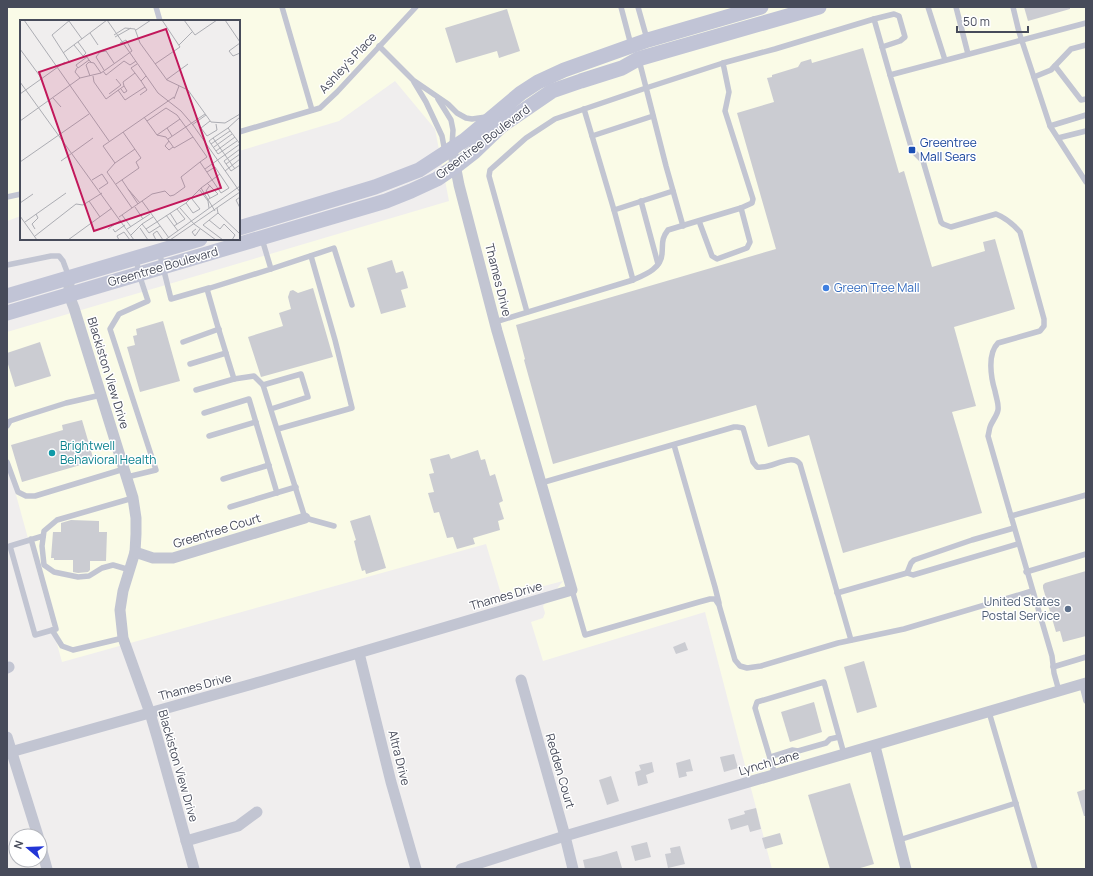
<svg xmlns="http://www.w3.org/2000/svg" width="1093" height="876" viewBox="0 0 1093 876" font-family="Manrope,sans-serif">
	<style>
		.commercial { fill: #fafbe7 }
		.building { fill: #cbccd2 }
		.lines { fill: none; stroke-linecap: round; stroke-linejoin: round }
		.lane { stroke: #c2c5d2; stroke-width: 5.5 }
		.street { stroke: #c2c5d2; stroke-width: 11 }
		.secondary { stroke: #c1c4d6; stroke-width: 15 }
		.transit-dot { fill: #1a4fb4; stroke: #fff; stroke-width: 1.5 }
		.shop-dot { fill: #3f7fe0; stroke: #fff; stroke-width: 1.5 }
		.culture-dot { fill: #0f9aa8; stroke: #fff; stroke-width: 1.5 }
		.service-dot { fill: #5c6f8a; stroke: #fff; stroke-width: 1.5 }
		.labels { text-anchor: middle; stroke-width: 3; stroke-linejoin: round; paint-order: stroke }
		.street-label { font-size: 12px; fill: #474b5a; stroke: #fff }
		.transit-label { font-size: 12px; fill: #164399; stroke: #fff; text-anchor: start }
		.shop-label { font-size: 12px; fill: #366cbe; stroke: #fff; text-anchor: start }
		.culture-label { font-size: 12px; fill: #0d838f; stroke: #fff; text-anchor: start }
		.service-label { font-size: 12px; fill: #4e5e75; stroke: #fff; text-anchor: end }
		.inset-road { fill: none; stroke: #acadb3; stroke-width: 1 }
		.view { fill: #c2185b; fill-opacity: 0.15; stroke: #c2185b; stroke-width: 2 }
		.inset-edge { fill: none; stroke: #474b5a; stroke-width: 2 }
	</style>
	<rect width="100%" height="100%" fill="#f0eeee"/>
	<!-- commercial -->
	<path class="commercial" d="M7 7H1086V869H772L705 612 543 661 531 622 543 618 545 613 543 606 563 581 502 597 486 544 62 662 7 462V332L449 201 435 129 395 81 339 121 239 151V21H21V216L7 221Z"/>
	<!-- building -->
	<g class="building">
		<path d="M1024 7H1070V9L1028 21Z"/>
		<path d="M507 9 520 51 499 58 497 51 456 63 445 28Z"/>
		<path d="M863 48 899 173 904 171 932 267 985 251 983 242 995 239 1015 309 954 327 976 406 952 412 982 513 843 553 809 435 768 447 756 405 553 464 524 360 525 359 516 325 776 249 737 113 774 102 767 78 772 77V75L798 67 801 62 811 59 812 63Z"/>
		<path d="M392 260 396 273 403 271 406 280 408 288 401 290 406 307 381 314 367 268Z"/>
		<path d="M313 288 333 357 261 377 248 337 283 326 279 313 291 309 288 297 290 291 293 290 298 293Z"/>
		<path d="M163 321 180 381 140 392 127 347 135 345 133 336 137 335 136 329Z"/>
		<path d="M40 342 51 376 15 387 7 361V353Z"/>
		<path d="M82 420 94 461 22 482 11 445 63 430 62 425Z"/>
		<path d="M478 450 481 460 485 459 490 476 495 474 503 501 499 503 504 519 498 521 500 530 473 538 475 544 457 549 453 537 447 538 439 512 434 513 428 493 434 492 429 474 434 473 430 459 449 454 451 459Z"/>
		<path d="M370 515 386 568 366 574 365 570 362 571 359 561 354 541 356 540 350 521Z"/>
		<path d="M71 520 99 521V532H107L106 561H90V570L88 572 78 573 73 572V560H54V558H51L53 532H61V523Z"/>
		<path d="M1086 571V636L1063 642 1060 631 1056 632 1043 588V585L1045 583Z"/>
		<path d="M685 642 688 650 676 654 673 647Z"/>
		<path d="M864 661 877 707 857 713 844 667Z"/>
		<path d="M814 702 822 732 790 742 781 712Z"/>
		<path d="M734 754 738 768 724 772 720 757Z"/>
		<path d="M690 759 693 771 686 772 687 776 679 778 676 763Z"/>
		<path d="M652 762 654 772 646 775 648 783 638 786 635 772 641 770 639 765Z"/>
		<path d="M611 776 619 801 607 805 599 780Z"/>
		<path d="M850 783 874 864 857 869H830L808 795Z"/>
		<path d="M1086 789V816H1084L1077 792Z"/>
		<path d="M756 808 761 829 750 832 748 825 731 830 728 819 745 814 744 811Z"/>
		<path d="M780 833 783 844 765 849 762 838Z"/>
		<path d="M647 842 651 857 635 861 631 846Z"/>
		<path d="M680 846 685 864 668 868 665 854 671 853 670 848Z"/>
		<path d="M617 851 622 868 618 869H585L583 860 600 856Z"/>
	</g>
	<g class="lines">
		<!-- lane -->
		<g class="lane">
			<path d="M156 7 160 21"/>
			<path d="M282 7 312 110"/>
			<path d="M621 7 631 45"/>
			<path d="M638 7 647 39"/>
			<path d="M928 7 945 60"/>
			<path d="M956 7 968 54"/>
			<path d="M1013 7 1019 32 1050 126 1086 182"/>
			<path d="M874 19 894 14 899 16 905 37 900 41 882 47"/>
			<path d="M379 46 413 80 448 104 457 113 466 118 472 119 486 117"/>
			<path d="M639 60 666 166 683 226"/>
			<path d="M1055 66 1081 100 1086 99"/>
			<path d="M1034 77 1051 70 1071 49 1086 45"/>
			<path d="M414 82 426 102 442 136 445 152"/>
			<path d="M438 99 451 120 453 130 452 146"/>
			<path d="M584 109 614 210 673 191"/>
			<path d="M1050 126 1086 115"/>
			<path d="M239 132 320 108 337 92 416 7"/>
			<path d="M592 136 653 116"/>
			<path d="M1058 138 1086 131"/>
			<path d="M7 197 21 194"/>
			<path d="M641 201 658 264"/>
			<path d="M614 210 633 280"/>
			<path d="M699 221 712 256 717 259 747 248 750 242 741 208"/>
			<path d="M262 239 271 269 207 289 217 324 234 379 254 376 263 385 305 518 334 526"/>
			<path d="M159 251 171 299 209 288"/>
			<path d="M7 265 51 256H59L63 261 69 277"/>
			<path d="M271 269 334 248 352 305"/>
			<path d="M527 312 489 176 490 170 526 138 555 119 646 88 723 63"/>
			<path d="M495 322 633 280C644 275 661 269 662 254 663 243 661 239 668 230L741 208 752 203 753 199 725 111 729 92 723 63 775 49 874 19 890 75"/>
			<path d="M183 342 219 329"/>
			<path d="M190 364 226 353"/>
			<path d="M263 385 301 374 308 397 271 409"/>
			<path d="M196 390 234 379"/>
			<path d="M204 413 249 399 277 493"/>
			<path d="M7 426 10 421 25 416 66 403 101 395"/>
			<path d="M278 429 352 408 335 340 311 256"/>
			<path d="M209 436 256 422"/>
			<path d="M674 445 715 587 719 603"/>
			<path d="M7 462 18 492 26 496H35L124 469"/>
			<path d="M127 477 156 470 110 329 119 314 148 301 139 274 136 258"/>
			<path d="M223 479 269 465"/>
			<path d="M541 483 734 427H737L743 428 753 462 757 467C770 470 791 452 800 464L851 640"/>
			<path d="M230 507 296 487"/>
			<path d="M1011 516 988 436C989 433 989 430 990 427 992 421 997 416 998 410 999 404 996 397 995 391 991 378 987 354 998 343L1040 331 1044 326V319L1020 232C1013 224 1006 218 996 214L951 227 943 224 941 222 923 161 912 150 890 75 1086 23"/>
			<path d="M31 539 56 629 35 635 10 546 43 536"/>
			<path d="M130 570 113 565 102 568 89 576 78 577 54 572 44 565 42 546 44 531 57 520 133 498"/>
			<path d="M1026 572 1086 554"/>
			<path d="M907 573 911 563 914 560 972 540 1014 528"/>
			<path d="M572 590 585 635 699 602 710 599H715L719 605 735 660 740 666 747 668 761 666 838 643 904 629 1032 591"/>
			<path d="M837 593 907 573 913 575 1018 544"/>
			<path d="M52 630 62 646 73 650 123 638"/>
			<path d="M1053 667 1086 657"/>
			<path d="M1082 685 1086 701"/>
			<path d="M1059 691 1054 673 1052 656 1011 516 1086 495"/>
			<path d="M989 712 1035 869"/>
			<path d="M770 757 792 750 798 751 826 743 830 739 839 737"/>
			<path d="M775 775 755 708 757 702 824 682 844 754"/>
			<path d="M899 840 1016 803"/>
		</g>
		<!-- street -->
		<g class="street">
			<path d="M69 277V295L74 308 133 498 136 518V534L135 552 123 591 120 610 123 638 150 713 158 740 194 869"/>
			<path d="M135 552 153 558H173L305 518"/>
			<path d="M359 653 391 782 416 869"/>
			<path d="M7 668 9 667"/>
			<path d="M521 680 565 836 573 869"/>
			<path d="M7 737 38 836"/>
			<path d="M875 746 906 869"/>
			<path d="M7 753 263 681 572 590 497 331 459 185 452 149"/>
			<path d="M186 841 238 826 257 812"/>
			<path d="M40 844 47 869"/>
			<path d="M461 869 565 836 1086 683"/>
		</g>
		<!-- secondary -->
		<g class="secondary">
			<path d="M239 228 375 187 419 170 465 140 521 93 538 82 564 70 648 40 761 7"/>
			<path d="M7 296 200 239"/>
			<path d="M7 313 386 201 411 191 437 179 456 166 474 152 501 126 552 91 581 81 622 68 638 59 819 7"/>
		</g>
	</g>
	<!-- markers -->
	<rect class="transit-dot" x="908" y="146" width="8" height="8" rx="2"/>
	<circle class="shop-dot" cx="826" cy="288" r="4"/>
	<circle class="culture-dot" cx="52" cy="453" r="4"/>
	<circle class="service-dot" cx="1068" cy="609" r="4"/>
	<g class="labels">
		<!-- street labels -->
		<g class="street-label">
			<text transform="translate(348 63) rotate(-47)" y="4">Ashley's Place</text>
			<text transform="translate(483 142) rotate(-37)" y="4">Greentree Boulevard</text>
			<text transform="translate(163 267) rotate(-16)" y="4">Greentree Boulevard</text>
			<text transform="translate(498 280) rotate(76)" y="4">Thames Drive</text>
			<text transform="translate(108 373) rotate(73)" y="4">Blackiston View Drive</text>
			<text transform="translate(217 531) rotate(-17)" y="4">Greentree Court</text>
			<text transform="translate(506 596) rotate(-16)" y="4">Thames Drive</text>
			<text transform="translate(195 687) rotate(-15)" y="4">Thames Drive</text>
			<text transform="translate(399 758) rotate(76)" y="4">Altra Drive</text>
			<text transform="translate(769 763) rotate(-16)" y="4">Lynch Lane</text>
			<text transform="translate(178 766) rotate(74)" y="4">Blackiston View Drive</text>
			<text transform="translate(560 771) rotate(74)" y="4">Redden Court</text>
		</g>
		<!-- transit labels -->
		<g class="transit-label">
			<text x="920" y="147">Greentree<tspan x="920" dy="14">Mall Sears</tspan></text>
		</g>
		<!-- shop labels -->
		<g class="shop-label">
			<text x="834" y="292">Green Tree Mall</text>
		</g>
		<!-- culture labels -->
		<g class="culture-label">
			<text x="60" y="450">Brightwell<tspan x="60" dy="14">Behavioral Health</tspan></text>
		</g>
		<!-- service labels -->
		<g class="service-label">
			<text x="1060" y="606">United States<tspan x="1060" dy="14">Postal Service</tspan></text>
		</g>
	</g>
	<!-- overview -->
	<g transform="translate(20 20)">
		<rect width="220" height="220" fill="#f0eeee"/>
		<path class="inset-road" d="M4 0 89 121M87 0 138 73 161 91 173 105 220 172M164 0 175 15 197 0M205 0 220 22M49 1 62 19M116 10 131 0M70 13 78 25M94 15 105 8 115 9 120 23 147 60 168 70 191 102 205 103 220 94M95 17 111 8M220 23 209 31 213 36 220 33M54 25 63 36 66 33 58 22M159 25 172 12M0 29 22 59M43 33 87 0M69 40 58 48 56 45 67 37 69 40 71 42M50 43 32 15 50 0M135 44 160 27 142 0M57 48 55 52 60 58M84 50 76 37 80 32 86 31 94 43M83 51 86 55 104 41 110 45 116 41M115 53 111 48 117 44M70 56 66 45 69 42 74 43 81 53M73 56 74 62 86 79M146 60 168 44M0 62 114 220M101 69 104 73 107 71 104 66M98 70 105 80 125 67M0 74 45 42M89 74 101 65 96 59M120 75 127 70 121 61M33 78 41 87M86 79 104 66 103 62 115 53 121 61 126 56M154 79 159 66M124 97 137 115 146 117 154 128 173 117 187 137 180 142M0 101 60 58 81 53 112 31 106 20 100 23M127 101 146 88 157 95 173 117M190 101 181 108 187 116 197 110 196 104M172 105 186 95M208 108 220 97M137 115 147 108M152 116 147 108 160 99M193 118 189 121 198 134 217 121M148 119 185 94M149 121 145 126 149 130 153 127M191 124 210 111M194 127 212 114M220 129 204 141 211 151 220 145M196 131 215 117M41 141 73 118M0 142 69 94M95 143 115 129M206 144 220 134M185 149 220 124M215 149 193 118 208 108 220 124M205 151 220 139M72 160 82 154 88 163 79 169M102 160 118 184M96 164 119 148 116 142 121 138 103 112M190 165 186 171 190 178M181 168 195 191M108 169 120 183M179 169 188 181 189 188M220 177 216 180 220 188M187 180 198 174 187 163M69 181 80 197M122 181 132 174 145 171 150 176 154 175 165 167 161 157 180 142 201 173 209 168 195 147 187 152M0 183 13 174M166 183 173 193 180 189 172 179M115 187 123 199M112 188 87 152 95 143 83 126 154 77M160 188 174 204 196 220M197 188 198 193 183 205 203 220M150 193 157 204M198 193 220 214M102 195 111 207M146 195 158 211M0 196 17 220M99 197 122 181 149 218M189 200 200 209 204 204 215 215 212 220M5 202 46 173M140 206 129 213 126 209 166 183 181 168 200 154M154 206 165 199 157 189M120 208 128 220M15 209 12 204 18 198 16 194M88 209 101 200M93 209 95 212 105 205M107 209 130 194M126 209 122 204 133 197M176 209 172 212 175 216 180 209M111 215 122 204M15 216 56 184 63 185 82 173M48 220 92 188M99 220 97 216 104 212 110 220M136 220 133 214 137 211 143 220M145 220 220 166M150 220 220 172"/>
		<path class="view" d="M146 9 201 168 74 211 19 52Z"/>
		<rect width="220" height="220" class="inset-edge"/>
	</g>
	<!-- border -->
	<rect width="1093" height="876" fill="none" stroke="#474b5a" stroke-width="16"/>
	<!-- north arrow -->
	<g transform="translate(28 848) rotate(289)"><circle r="19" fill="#ffffff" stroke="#b5b7bd"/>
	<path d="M0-3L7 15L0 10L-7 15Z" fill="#2235d6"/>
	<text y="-6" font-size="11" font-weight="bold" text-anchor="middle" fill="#474b5a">N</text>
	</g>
	<!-- scale -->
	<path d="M957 26v6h71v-6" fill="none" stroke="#474b5a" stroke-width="2"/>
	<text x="963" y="26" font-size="12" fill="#474b5a" stroke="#ffffff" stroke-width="3" paint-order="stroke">50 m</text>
</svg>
